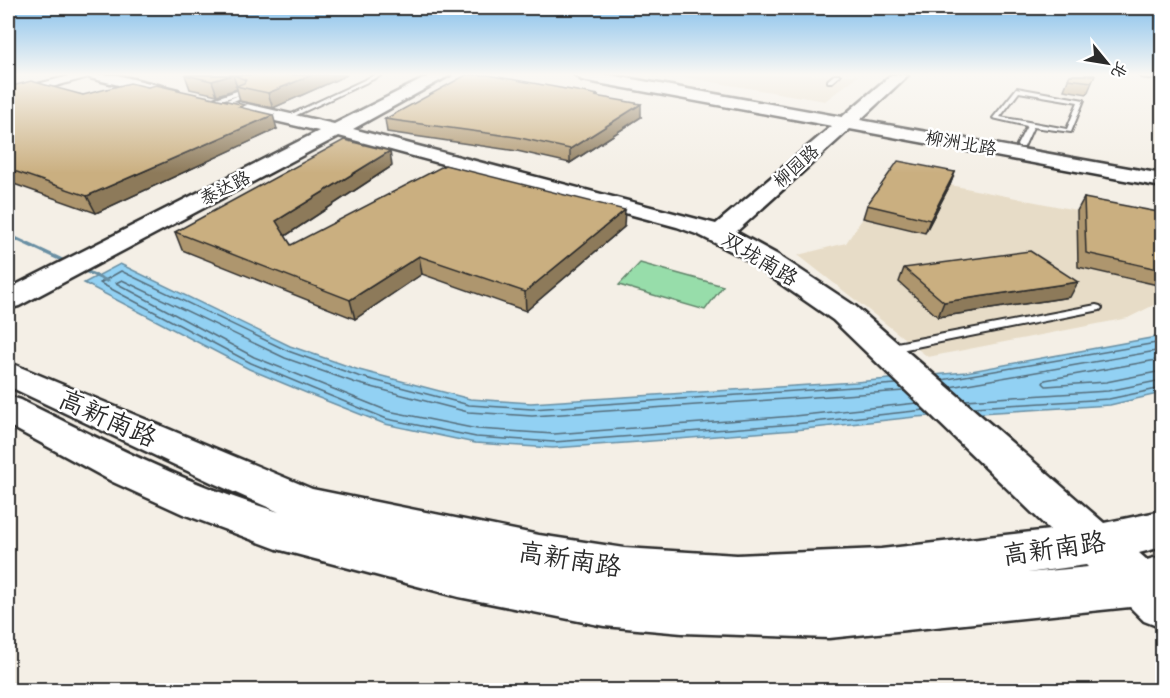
<svg xmlns="http://www.w3.org/2000/svg" width="1170" height="698" viewBox="0 0 1170 698" font-family="Dekko,'LXGW WenKai TC',sans-serif">
	<style>
		.built { fill: #e7dcc7 }
		.green { fill: #97ddaa; stroke: #61846a; stroke-width: 1.5 }
		.water { fill: #92d1f3; stroke: #698fa3; stroke-width: 1.5 }
		.lines { fill: none; stroke-linecap: round; stroke-linejoin: round }
		.shore { stroke: #546d7b; stroke-width: 1.5 }
		.stream { fill: #698fa3; fill-rule: evenodd }
		.lane-casing { stroke: #2b2b2b; stroke-width: 4 }
		.street-casing { stroke: #2b2b2b; stroke-width: 4 }
		.secondary-casing { stroke: #2b2b2b; stroke-width: 5 }
		.lane { fill: #fff; fill-rule: evenodd }
		.street { fill: #fff; fill-rule: evenodd }
		.secondary { fill: #fff; fill-rule: evenodd }
		.wall { fill: #ae966e; stroke: #2b2b2b; stroke-width: 1.5 }
		.shaded-wall { fill: #8d7a5a; stroke: #2b2b2b; stroke-width: 1.5 }
		.building { fill: #caaf80; stroke: #2b2b2b; stroke-width: 1.5 }
		.labels { text-anchor: middle; stroke-width: 5; stroke-linejoin: round; paint-order: stroke }
		.far-street-label { font-size: 18px; fill: #2b2b2b; stroke: #fff }
		.street-label { font-size: 21px; fill: #2b2b2b; stroke: #fff }
		.near-street-label { font-size: 26px; fill: #2b2b2b; stroke: #fff }
	</style>
	<rect width="100%" height="100%" fill="#f4efe6"/>
	<filter id="ink" filterUnits="userSpaceOnUse"><feTurbulence type="fractalNoise" baseFrequency=".0167" numOctaves="2"/><feDisplacementMap in="SourceGraphic" scale="12" xChannelSelector="R" yChannelSelector="G"/><feConvolveMatrix kernelMatrix="1 2 1 2 8 2 1 2 1" color-interpolation-filters="sRGB"/></filter>
	<g filter="url(#ink)">
		<!-- built -->
		<g class="built">
			<path d="M671 75H859L825 101Z"/>
			<path d="M950 185 1162 227V301L1128 318 928 357 798 255 846 243 863 218 925 233Z"/>
		</g>
		<!-- green -->
		<path class="green" d="M640 263 723 286 705 310 619 285Z"/>
		<!-- water -->
		<path class="water" d="M120 264 290 346 359 370 470 399 531 403 856 382 966 372 1162 336V393L1110 405 915 417 795 430 639 442 553 448 475 443 385 424 309 394 249 369 84 283Z"/>
		<g class="lines">
			<!-- shore -->
			<g class="shore">
				<path d="M1162 359 1045 380 1043 383 1046 386 1106 382 1162 371"/>
				<path d="M942 380 1162 342"/>
				<path d="M897 384 532 409 469 405 358 376 288 351 121 271 100 283 251 363 311 388 387 419 476 437 554 442 795 424 924 410"/>
				<path d="M950 387 1162 350"/>
				<path d="M904 391 532 416 468 412 356 383 285 358 122 280 116 283 254 357 388 411 477 429 554 434 794 416 917 403"/>
				<path d="M965 400 1108 391 1162 380"/>
				<path d="M973 407 1109 399 1162 388"/>
			</g>
			<!-- stream -->
			<path class="stream" d="M8 233 109 280 110 281 107 283 105 282 8 237Z"/>
			<defs>
				<g id="lane">
					<path d="M375 75H382L288 119 283 118Z"/>
					<path d="M834 75H840L832 82H828V80Z"/>
					<path d="M1139 75 1162 76V80L1141 77Z"/>
					<path d="M1017 88 1084 100 1071 132 1033 127 1024 147H1018L1017 145 1027 126 993 118ZM1019 92 1078 102 1067 129 1000 117Z"/>
					<path d="M237 91 248 95 221 106 219 103 239 95 210 103 207 101Z"/>
					<path d="M1096 305 1100 306 1102 308 1100 310 886 353 880 349 886 345Z"/>
				</g>
				<path id="street" d="M74 75H96L8 99V91Z"/>
				<g id="secondary">
					<path d="M88 75H117L178 90 180 93 172 98 90 78Z"/>
					<path d="M431 75H450L353 129 716 224 832 126 582 80 575 75H610L842 117 891 75H908L860 120 1162 174V187L850 129 736 232 778 255 855 306 1104 523 1162 511V547L1139 553 1147 560 1154 558 1162 562V628L1144 621 1130 607 829 638 682 633 604 626 459 597 277 549 183 514 113 482 8 425V396L21 400C105 442 188 485 279 512L213 483 8 386V362L312 489 539 535 624 548 737 555 881 549 1050 530 833 320 739 255 699 235 677 227 339 136 19 306 8 309V289L319 131 223 109 220 105 223 101 229 100 334 124ZM1086 565 1088 567 1027 573Z"/>
				</g>
			</defs>
			<!-- lane casing -->
			<use href="#lane" class="lane-casing"/>
			<!-- street casing -->
			<use href="#street" class="street-casing"/>
			<!-- secondary casing -->
			<use href="#secondary" class="secondary-casing"/>
			<!-- lane -->
			<use href="#lane" class="lane"/>
			<!-- street -->
			<use href="#street" class="street"/>
			<!-- secondary -->
			<use href="#secondary" class="secondary"/>
		</g>
		<!-- wall -->
		<g class="wall">
			<path d="M8 75H10L15 85 83 95 246 109 277 129 96 213 8 182Z"/>
			<path d="M185 75H347L273 108 240 101 237 89 217 95 190 89Z"/>
			<path d="M1070 75H1095L1087 94 1064 90Z"/>
			<path d="M598 97 641 117 570 163 517 151 387 132 385 119Z"/>
			<path d="M392 166 285 236 291 245 624 227 526 311 422 274 355 319 182 250 175 232Z"/>
			<path d="M955 172 950 185 925 233 863 218 867 205Z"/>
			<path d="M1084 198 1162 231V286L1078 267 1077 211Z"/>
			<path d="M904 268 1070 297 938 317 899 282Z"/>
		</g>
		<!-- shaded-wall -->
		<g class="shaded-wall">
			<path d="M8 75H10L16 87 8 89Z"/>
			<path d="M233 75 237 87 236 86 237 89 217 95 212 81Z"/>
			<path d="M312 75H347L273 108 268 93Z"/>
			<path d="M641 104V117L570 163V149Z"/>
			<path d="M273 115 277 129 96 213 87 196Z"/>
			<path d="M390 151 392 166 282 238 276 221Z"/>
			<path d="M955 172 950 185 925 233 930 220Z"/>
			<path d="M625 210 624 227 526 311 525 292Z"/>
			<path d="M419 256 422 274 355 319 350 300Z"/>
			<path d="M1078 282 1070 297 938 317 944 302Z"/>
		</g>
		<!-- building -->
		<g class="building">
			<path d="M185 75H232L212 81Z"/>
			<path d="M234 75H312L268 93 236 86 244 83 246 80Z"/>
			<path d="M466 75H488L599 95 595 96 641 104 570 149 516 137 385 119Z"/>
			<path d="M1070 75H1095L1092 82 1068 79Z"/>
			<path d="M31 81 83 95 130 83 148 87 156 85 245 105 239 107 273 115 87 196 8 169V87Z"/>
			<path d="M344 140 390 151 276 221 291 245 445 165 625 210 525 292 419 256 350 300 175 232Z"/>
			<path d="M898 161 955 172 930 220 867 205Z"/>
			<path d="M1084 198 1158 212 1162 231V270L1086 253Z"/>
			<path d="M1030 251 1078 282 944 302 904 268Z"/>
		</g>
	</g>
	<!-- sky -->
	<linearGradient id="sky" x2="0" y2="1"><stop stop-color="#85c0ec"/><stop offset="0.43" stop-color="#faf8f4"/><stop offset="1" stop-color="#faf8f4" stop-opacity="0"/></linearGradient>
	<rect width="1170" height="173" fill="url(#sky)"/>
	<g class="labels">
		<!-- far-street labels -->
		<g class="far-street-label">
			<text transform="translate(961 143) rotate(10)" y="6">柳洲北路</text>
			<text transform="translate(796 166) rotate(-42)" y="6">柳园路</text>
			<text transform="translate(225 188) rotate(-27)" y="6">泰达路</text>
		</g>
		<!-- street labels -->
		<g class="street-label">
			<text transform="translate(760 259) rotate(31)" y="7">双垅南路</text>
		</g>
		<!-- near-street labels -->
		<g class="near-street-label">
			<text transform="translate(108 418) rotate(24)" y="9">高新南路</text>
			<text transform="translate(1054 548) rotate(-8)" y="9">高新南路</text>
			<text transform="translate(570 559) rotate(9)" y="9">高新南路</text>
		</g>
	</g>
	<!-- margin -->
	<rect width="1170" height="698" fill="none" stroke="#fff" stroke-width="30"/>
	<rect x="15" y="15" width="1140" height="668" fill="none" stroke="#2b2b2b" stroke-width="2" filter="url(#ink)"/>
	<!-- north arrow -->
	<g transform="translate(1107 63) rotate(120)" stroke="#ffffff" stroke-width="4.5" paint-order="stroke">
	<path d="M0-4.5L10 22L0 15L-10 22Z" fill="#2b2b2b"/>
	<text y="-9" font-size="16" font-weight="bold" text-anchor="middle" fill="#2b2b2b">北</text>
	</g>
</svg>
